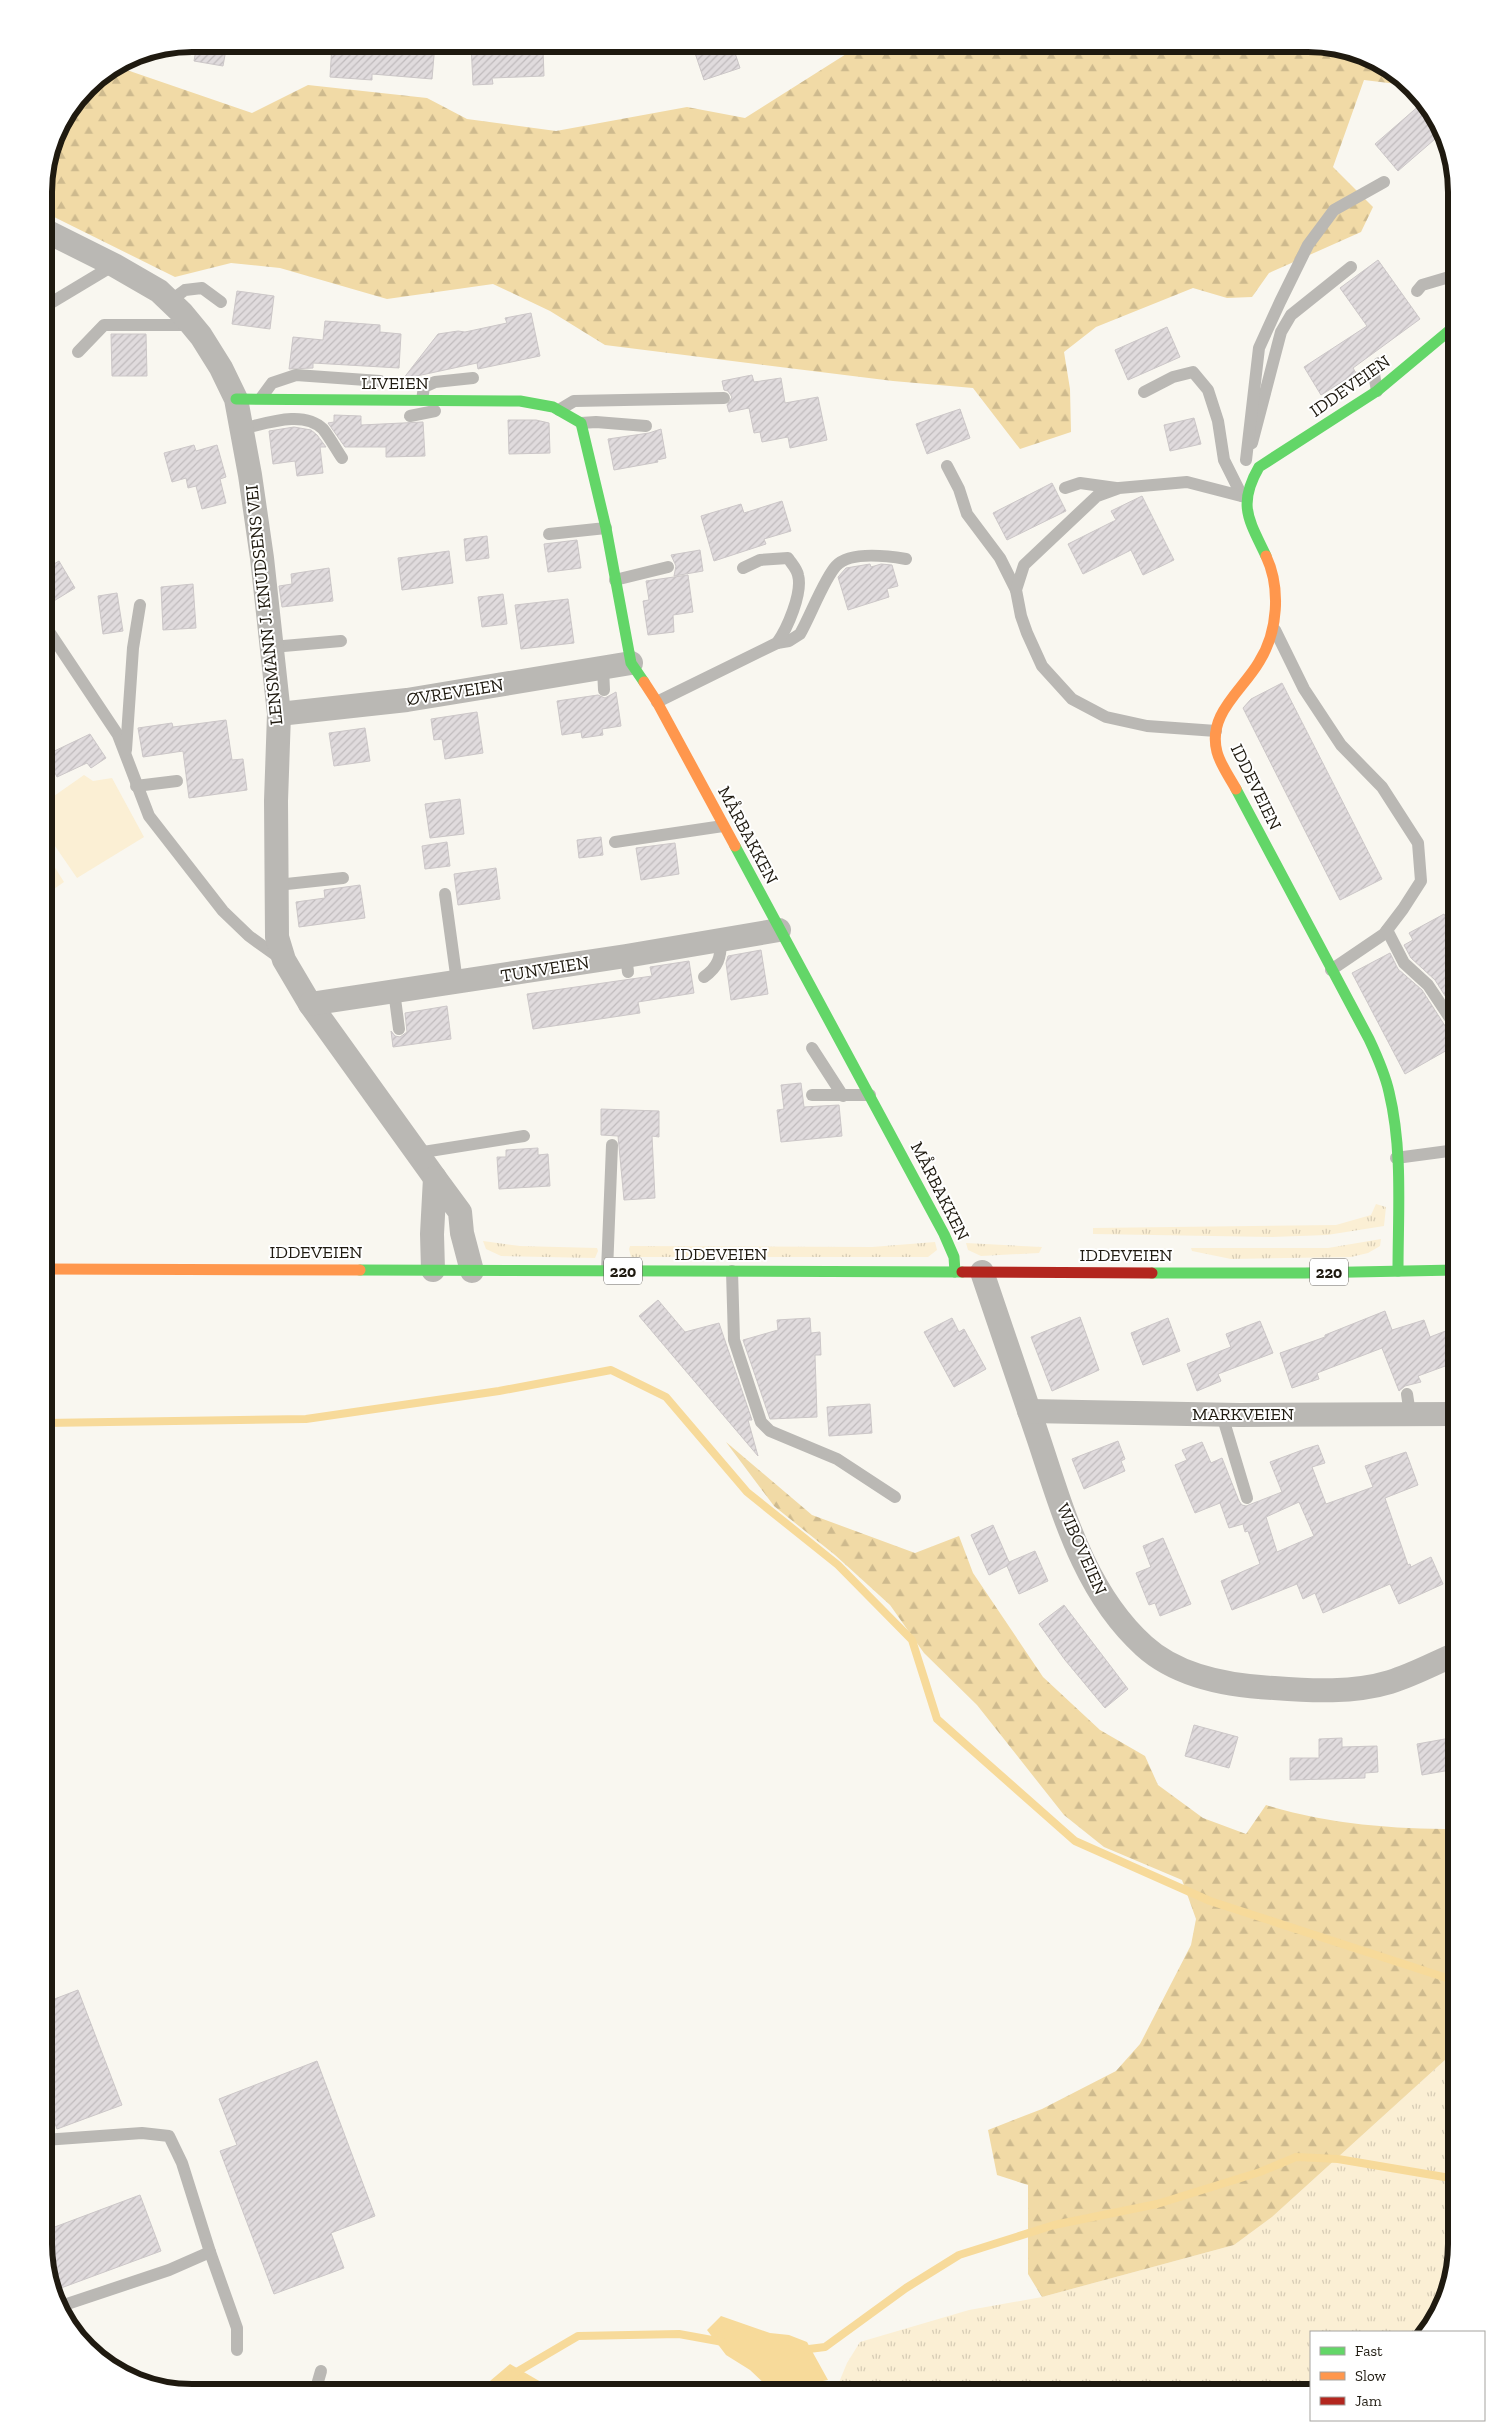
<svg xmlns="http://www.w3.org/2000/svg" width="1500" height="2436" viewBox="0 0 1500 2436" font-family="'Zilla Slab',serif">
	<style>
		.grass { fill: url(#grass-tufts) }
		.forest { fill: url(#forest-firs) }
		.park { fill: #fbefd4 }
		.water { fill: #f7da9a }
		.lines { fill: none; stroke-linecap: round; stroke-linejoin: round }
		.stream { stroke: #f7da9a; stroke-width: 8 }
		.building { fill: url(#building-hatch); stroke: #ccc7c8; fill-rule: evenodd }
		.lane { stroke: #bab8b4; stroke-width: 12 }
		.street { stroke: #bab8b4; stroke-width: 24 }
		.fast { stroke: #63d668; stroke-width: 11 }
		.slow { stroke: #ff974d; stroke-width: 11 }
		.jam { stroke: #b3261e; stroke-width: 11 }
		.labels { text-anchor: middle; stroke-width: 4; stroke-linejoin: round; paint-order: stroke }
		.shield { fill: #fff; stroke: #625f58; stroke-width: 1 }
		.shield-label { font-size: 16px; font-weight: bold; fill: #1f1a10 }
		.street-label { font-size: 18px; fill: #1f1a10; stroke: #fff }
		.rim { fill: none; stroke: #1f1a10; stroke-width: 6 }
	</style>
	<defs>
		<pattern id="grass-tufts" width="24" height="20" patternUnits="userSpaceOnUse" patternTransform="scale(1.25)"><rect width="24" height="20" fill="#fbefd4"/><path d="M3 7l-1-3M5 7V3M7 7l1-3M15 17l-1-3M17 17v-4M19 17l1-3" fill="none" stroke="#d7ccb5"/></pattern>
		<pattern id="forest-firs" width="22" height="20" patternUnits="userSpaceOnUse" patternTransform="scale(1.25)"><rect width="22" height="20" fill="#f1daa6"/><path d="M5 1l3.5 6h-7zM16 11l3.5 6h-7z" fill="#ceba8e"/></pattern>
		<pattern id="building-hatch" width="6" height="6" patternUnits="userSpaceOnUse" patternTransform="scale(1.25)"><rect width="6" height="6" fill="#e0dbdd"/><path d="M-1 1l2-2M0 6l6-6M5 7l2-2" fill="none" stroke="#c0bbbd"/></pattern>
	</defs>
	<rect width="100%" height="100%" fill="#f9f7f0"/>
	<!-- grass -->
	<g class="grass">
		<path d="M1376 1204 1386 1207 1384 1226 1327 1235 1272 1237 1093 1234V1228L1336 1225 1371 1215Z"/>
		<path d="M1381 1239 1380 1246 1368 1253 1351 1257 1231 1259 1192 1251 1191 1248H1328Z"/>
		<path d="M483 1241 520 1246 597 1248 598 1251 595 1258 501 1256 486 1249Z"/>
		<path d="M935 1242 937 1250 928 1257H631L629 1249 630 1246 872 1247Z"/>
		<path d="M966 1243 1042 1247 1039 1253 981 1256 968 1250Z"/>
		<path d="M1456 2050V2244L1436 2318 1421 2332H1311V2391L1308 2392H835L847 2363 860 2342 969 2310 1042 2297 1234 2245 1272 2217Z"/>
	</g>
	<!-- forest -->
	<g class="forest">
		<path d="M862 44H1318L1390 69 1405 85 1364 80 1333 167 1373 207 1361 232 1269 273 1252 297 1227 298 1193 288 1096 327 1064 352 1070 389 1071 432 1020 449 973 388 893 381 605 345 550 311 493 284 387 299 280 268 231 263 175 277 44 212V183L55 135 87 87 118 67 252 113 308 85 427 98 467 119 556 131 687 107 745 118Z"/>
		<path d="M726 1442 812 1515 915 1553 959 1536 973 1573 1043 1677 1100 1730 1145 1756 1158 1785 1203 1818 1246 1834 1266 1805C1328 1824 1392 1829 1456 1829V2050L1272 2217 1234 2245 1042 2297 1028 2274V2185L997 2175 988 2130 1042 2109 1116 2071 1140 2044 1191 1945 1196 1919 1182 1880 1104 1847 1064 1815 977 1705 924 1653 890 1605 835 1555 774 1506Z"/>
	</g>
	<!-- park -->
	<g class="park">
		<path d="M84 775 93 781 112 778 144 837 77 878 44 830V803Z"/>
		<path d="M44 850 64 882 44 896Z"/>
	</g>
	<!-- water -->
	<g class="water">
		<path d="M721 2316 770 2333 789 2335 807 2342 828 2380 772 2391 750 2370 726 2355 707 2330Z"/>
		<path d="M510 2364 541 2382 546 2392H486L490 2381Z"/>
	</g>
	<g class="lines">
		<!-- stream -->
		<g class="stream">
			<path d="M44 1423 306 1419 499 1391 611 1370 666 1397 747 1492 838 1565 912 1640 937 1719 1075 1841 1210 1901 1456 1981"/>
			<path d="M801 2350 825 2347 906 2288 959 2255 1054 2225 1157 2204 1260 2172 1296 2157 1338 2159 1456 2179"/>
			<path d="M501 2392 515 2373 578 2336 679 2334 723 2342"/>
		</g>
	</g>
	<!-- building -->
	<g class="building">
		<path d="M197 44H227L223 66 194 61Z"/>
		<path d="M332 44H435L432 79 372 74V80L330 77Z"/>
		<path d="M471 44H511L512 51 543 50 544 76 492 78 493 84 473 85Z"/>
		<path d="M692 44H732L740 68 704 80Z"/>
		<path d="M1421 104 1441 126 1442 133 1398 171 1375 144Z"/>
		<path d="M1378 260 1420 319 1353 368 1356 373 1321 395 1304 367 1367 326 1340 288Z"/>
		<path d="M237 291 274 296 270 329 232 324Z"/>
		<path d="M531 313 540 356 478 369 477 363 403 379 438 334 458 331 465 332 507 323 505 318Z"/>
		<path d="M325 321 380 325V332L401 334 399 368 313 363V368L289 369 293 337 323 340Z"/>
		<path d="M1167 327 1180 357 1128 380 1115 350Z"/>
		<path d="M111 334H146L147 376H112Z"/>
		<path d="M752 375 754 382 781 378 785 403 818 397 827 440 790 448 788 437 762 442 760 432 754 433 749 408 729 412 727 405 732 397 728 391 724 390 722 381Z"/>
		<path d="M960 409 970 438 927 454 916 424Z"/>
		<path d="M334 415 361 416V425L423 422 425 456 386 457V447H345L328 423 334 422Z"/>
		<path d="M1194 418 1201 444 1170 451 1164 425Z"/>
		<path d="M508 420H536L549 423 550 453 509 454Z"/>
		<path d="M294 427 311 430 317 435 326 447H320L323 473 297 476 295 461 273 464 269 431Z"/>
		<path d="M661 429 666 458 657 460 658 462 614 470 608 439 649 433Z"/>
		<path d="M194 445 196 451 217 445 226 477 220 479 226 503 202 509 196 486 188 488 186 478 172 482 164 453Z"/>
		<path d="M1052 483 1066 511 1007 540 993 513Z"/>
		<path d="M1142 496 1174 560 1143 575 1131 550 1083 574 1068 544 1116 520 1111 511Z"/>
		<path d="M782 501 791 531 764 539 766 544 714 561 701 516 741 504 744 513Z"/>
		<path d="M487 536 489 558 466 561 464 539Z"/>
		<path d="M577 540 581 568 548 572 544 544Z"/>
		<path d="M700 550 703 571 674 576 676 566 671 555Z"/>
		<path d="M449 551 453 583 402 590 398 558Z"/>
		<path d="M59 561 75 588 44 607V570Z"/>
		<path d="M870 564 871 567 881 564 892 565 898 586 887 589 889 597 848 610 838 577 846 568Z"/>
		<path d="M329 568 333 601 282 607 279 586 292 584 291 574Z"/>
		<path d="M688 575 693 612 673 615 674 632 648 635 643 601 649 600 646 581Z"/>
		<path d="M193 584 196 628 163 630 161 587Z"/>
		<path d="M117 593 123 631 103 634 98 596Z"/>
		<path d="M503 594 507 624 482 627 478 597Z"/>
		<path d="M568 599 574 643 521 649 515 605Z"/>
		<path d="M1282 683 1382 879 1340 900 1243 708 1251 699Z"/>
		<path d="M616 692 621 726 602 729 603 735 582 738 581 732 562 735 557 701 598 695 605 698Z"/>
		<path d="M477 712 483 753 445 759 442 739 434 740 431 719Z"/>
		<path d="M226 720 232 760 243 759 247 790 189 798 183 751 143 757 138 728 172 723 173 727Z"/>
		<path d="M365 728 370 761 334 766 329 733Z"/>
		<path d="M90 734 106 758 91 768 87 763 57 777 46 755Z"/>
		<path d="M460 799 464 834 430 838 425 804Z"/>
		<path d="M601 837 603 855 579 858 577 840Z"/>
		<path d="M447 842 450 866 425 869 422 846Z"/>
		<path d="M675 843 679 874 641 880 636 848Z"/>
		<path d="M496 868 500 899 458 905 454 874Z"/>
		<path d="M360 885 365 918 299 927 296 902 325 898 324 890Z"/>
		<path d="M1444 914 1456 937V1013L1435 980 1411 958 1404 945 1413 940 1409 933Z"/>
		<path d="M761 950 768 994 731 1000 726 963 728 956Z"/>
		<path d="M1390 953 1398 969 1422 990 1449 1032 1456 1035V1045L1405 1074 1352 973Z"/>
		<path d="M689 961 694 993 638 1002 640 1013 533 1029 527 994 652 976 650 967Z"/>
		<path d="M447 1006 451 1039 393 1047 391 1031 395 1036 400 1037 407 1032 405 1013Z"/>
		<path d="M801 1083 804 1107 839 1105 842 1136 781 1142 777 1110 784 1109 781 1085Z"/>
		<path d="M601 1109 659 1111V1137L652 1136 655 1198 624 1200 618 1136 601 1135Z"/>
		<path d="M538 1148V1155L548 1154 550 1186 499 1189 497 1157H506V1150Z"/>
		<path d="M658 1300 685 1332 719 1323 752 1420H748L758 1456 639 1316Z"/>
		<path d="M1385 1311 1392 1330 1424 1320 1430 1337 1456 1327V1362L1418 1376 1421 1382 1405 1386 1399 1391 1382 1348 1317 1373 1319 1379 1292 1388 1280 1353 1325 1337V1335Z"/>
		<path d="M1080 1317 1099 1370 1052 1391 1031 1337Z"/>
		<path d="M810 1318 811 1333 820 1332 821 1355H815L817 1417 770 1419 743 1340 778 1330 777 1320Z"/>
		<path d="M952 1318 959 1332 964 1329 986 1369 954 1387 924 1332Z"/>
		<path d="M1168 1318 1180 1351 1143 1365 1131 1333Z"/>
		<path d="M1260 1321 1273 1353 1218 1374 1221 1381 1197 1391 1187 1364 1231 1347 1226 1334Z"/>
		<path d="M870 1404 872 1433 829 1436 827 1407Z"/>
		<path d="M1118 1441 1125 1459 1121 1461 1125 1471 1084 1489 1072 1459Z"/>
		<path d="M1202 1442 1211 1463 1222 1458 1239 1501 1242 1505 1246 1506 1282 1492 1270 1462 1305 1449 1318 1445 1325 1463 1312 1467 1326 1504 1373 1487 1365 1466 1406 1452 1418 1485 1385 1498 1408 1565 1410 1564 1411 1567 1431 1557 1443 1584 1399 1604 1390 1584 1323 1613 1315 1593 1303 1599 1297 1584 1232 1610 1221 1581 1260 1564 1248 1531 1245 1532 1243 1524 1229 1528 1220 1503 1195 1513 1175 1465 1187 1460 1182 1450ZM1299 1502 1314 1536 1277 1552 1266 1517Z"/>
		<path d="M993 1525 1009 1562 1035 1551 1048 1581 1019 1594 1007 1566 989 1575 971 1535Z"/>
		<path d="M1163 1538 1191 1604 1160 1616 1155 1603 1149 1605 1136 1573 1151 1567 1143 1546Z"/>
		<path d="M1064 1605 1128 1689 1105 1708 1065 1660 1039 1624Z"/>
		<path d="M1194 1725 1238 1737 1229 1768 1185 1756Z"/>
		<path d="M1456 1737V1769L1422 1775 1417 1744Z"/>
		<path d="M1342 1738V1747L1377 1746 1378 1772 1365 1773V1778L1290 1780V1758H1319V1739Z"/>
		<path d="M78 1990 122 2105 57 2129 44 2095V2003Z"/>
		<path d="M317 2061 375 2216 331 2233 344 2268 274 2294 220 2151 237 2145 219 2099Z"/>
		<path d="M140 2195 161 2251 61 2288 44 2241V2231Z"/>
	</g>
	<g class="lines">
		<!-- lane -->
		<g class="lane">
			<path d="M1417 291 1422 285 1456 275"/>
			<path d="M170 301 185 290 202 288 221 302"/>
			<path d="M44 307 114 265"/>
			<path d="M78 352 104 325H192"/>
			<path d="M1377 391 1374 374 1379 363"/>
			<path d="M1144 392 1173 377 1193 372 1208 390 1218 421 1224 460 1242 496"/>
			<path d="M261 398 272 383 296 375 380 381"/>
			<path d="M422 400 424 387 435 382 473 378"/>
			<path d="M559 410 574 401 724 398"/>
			<path d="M410 416 435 411"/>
			<path d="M581 423 596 422 646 426"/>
			<path d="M241 429C265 424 303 409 323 429 330 438 336 449 342 458"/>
			<path d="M1252 443 1281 332 1291 315 1351 267"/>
			<path d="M1246 460 1259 348 1280 302 1308 245 1334 210 1384 182"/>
			<path d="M947 466 959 489 967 514 1000 558 1016 590"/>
			<path d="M1065 488 1080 483 1116 488"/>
			<path d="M549 534 606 528"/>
			<path d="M615 580 668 567"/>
			<path d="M44 624 118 735 149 816 223 911 249 936 281 959"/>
			<path d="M1275 630 1304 689 1341 745 1382 787 1418 843 1421 881 1403 909 1384 934 1331 970"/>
			<path d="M777 643 789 641 800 634C810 617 824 579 836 566 850 551 888 556 906 559"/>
			<path d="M272 647 341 641"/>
			<path d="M603 668 604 690"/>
			<path d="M657 702 777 643C787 629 803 593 798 575 797 569 791 563 788 558L760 560 743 568"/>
			<path d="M1216 731 1147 726 1106 717 1072 699 1042 666 1027 633 1021 616 1016 590 1024 565 1097 496 1119 488 1187 482 1245 497"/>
			<path d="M126 750 133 648 140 605"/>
			<path d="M136 786 177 781"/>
			<path d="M615 842 723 826"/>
			<path d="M277 885 343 878"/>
			<path d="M445 894 457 982"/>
			<path d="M1387 930 1404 963 1428 985 1456 1027"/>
			<path d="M626 956 628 972"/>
			<path d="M704 977C718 967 721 958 721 940"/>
			<path d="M394 991 399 1029"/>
			<path d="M812 1048 843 1096"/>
			<path d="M812 1095H870"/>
			<path d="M417 1153 524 1136"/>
			<path d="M1396 1158 1456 1150"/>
			<path d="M607 1271 612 1145"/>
			<path d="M732 1271 734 1340 761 1422 770 1431 837 1459 895 1497"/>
			<path d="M1407 1394 1410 1414"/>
			<path d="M1222 1415 1247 1498"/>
			<path d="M44 2140 142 2133 169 2136 182 2163 210 2252"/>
			<path d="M58 2307 169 2270 210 2252 237 2328V2350"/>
			<path d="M315 2392 321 2371"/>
		</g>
		<!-- street -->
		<g class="street">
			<path d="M44 230 114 265 159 291 182 313 201 336 221 368 236 399 250 475 262 558 279 714 276 801 277 937 284 960 310 1004 435 1178"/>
			<path d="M279 714 407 700 631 663"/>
			<path d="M310 1004 626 956 779 930"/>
			<path d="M433 1270 432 1234 435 1178 460 1212 462 1233 472 1271"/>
			<path d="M982 1272C1001 1328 1020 1384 1039 1440 1063 1512 1085 1593 1144 1646 1178 1677 1230 1686 1274 1688 1311 1691 1354 1693 1390 1682 1413 1675 1435 1663 1456 1654"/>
			<path d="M1029 1411 1240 1415 1456 1414"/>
		</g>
		<!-- fast -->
		<g class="fast">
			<path d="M236 399 520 401 553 407 581 423 606 528 631 663 644 682"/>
			<path d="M1266 556C1249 520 1237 505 1259 467L1377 391 1456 325"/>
			<path d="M1236 789 1369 1039C1377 1056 1385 1074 1389 1092 1403 1150 1398 1212 1398 1271"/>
			<path d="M735 846 944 1234 954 1257 955 1272"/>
			<path d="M360 1270 962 1272"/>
			<path d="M1152 1273H1305L1456 1270"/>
		</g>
		<!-- slow -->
		<g class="slow">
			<path d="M644 682 657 702 735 846"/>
			<path d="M1236 789C1230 778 1220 764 1217 752 1207 714 1242 691 1259 662 1278 632 1281 588 1266 556"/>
			<path d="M44 1269 360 1270"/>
		</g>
		<!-- jam -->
		<path class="jam" d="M962 1272 1152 1273"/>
	</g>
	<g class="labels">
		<!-- shield labels -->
		<g class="shield">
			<rect x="604" y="1257.5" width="38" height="27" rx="4"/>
			<rect x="1310" y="1258.5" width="38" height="27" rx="4"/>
		</g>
		<g class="shield-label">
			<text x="623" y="1277">220</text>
			<text x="1329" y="1278">220</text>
		</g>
		<!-- street labels -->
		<g class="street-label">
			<text x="395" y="389">LIVEIEN</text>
			<text transform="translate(1350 386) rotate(-35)" y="6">IDDEVEIEN</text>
			<text transform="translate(264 605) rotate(-96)" y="6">LENSMANN J. KNUDSENS VEI</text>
			<text transform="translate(455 692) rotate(-9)" y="6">ØVREVEIEN</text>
			<text transform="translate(1256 787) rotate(64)" y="6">IDDEVEIEN</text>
			<text transform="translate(748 835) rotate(62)" y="6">MÅRBAKKEN</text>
			<text transform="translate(545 969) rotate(-9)" y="6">TUNVEIEN</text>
			<text transform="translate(940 1191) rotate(63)" y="6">MÅRBAKKEN</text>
			<text x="316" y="1258">IDDEVEIEN</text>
			<text x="721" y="1260">IDDEVEIEN</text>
			<text x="1126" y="1261">IDDEVEIEN</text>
			<text x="1243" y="1420">MARKVEIEN</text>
			<text transform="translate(1082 1549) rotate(66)" y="6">WIBOVEIEN</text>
		</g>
	</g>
	<!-- crop -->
	<path d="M0 0H1500V2436H0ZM192 52H1308A140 140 0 0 1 1448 192V2244A140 140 0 0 1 1308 2384H192A140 140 0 0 1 52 2244V192A140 140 0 0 1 192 52Z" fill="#fff" fill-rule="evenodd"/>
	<path class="rim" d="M192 52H1308A140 140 0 0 1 1448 192V2244A140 140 0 0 1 1308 2384H192A140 140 0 0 1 52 2244V192A140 140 0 0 1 192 52Z"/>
	<!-- legend -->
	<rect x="1310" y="2331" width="175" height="90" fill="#ffffff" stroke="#a5a39f"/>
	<rect x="1320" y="2347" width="25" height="8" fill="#63d668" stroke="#a5a39f"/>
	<text x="1355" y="2356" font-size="15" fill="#1f1a10">Fast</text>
	<rect x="1320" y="2372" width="25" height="8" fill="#ff974d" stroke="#a5a39f"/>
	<text x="1355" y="2381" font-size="15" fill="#1f1a10">Slow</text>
	<rect x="1320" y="2397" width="25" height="8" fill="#b3261e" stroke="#a5a39f"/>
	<text x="1355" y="2406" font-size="15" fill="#1f1a10">Jam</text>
</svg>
